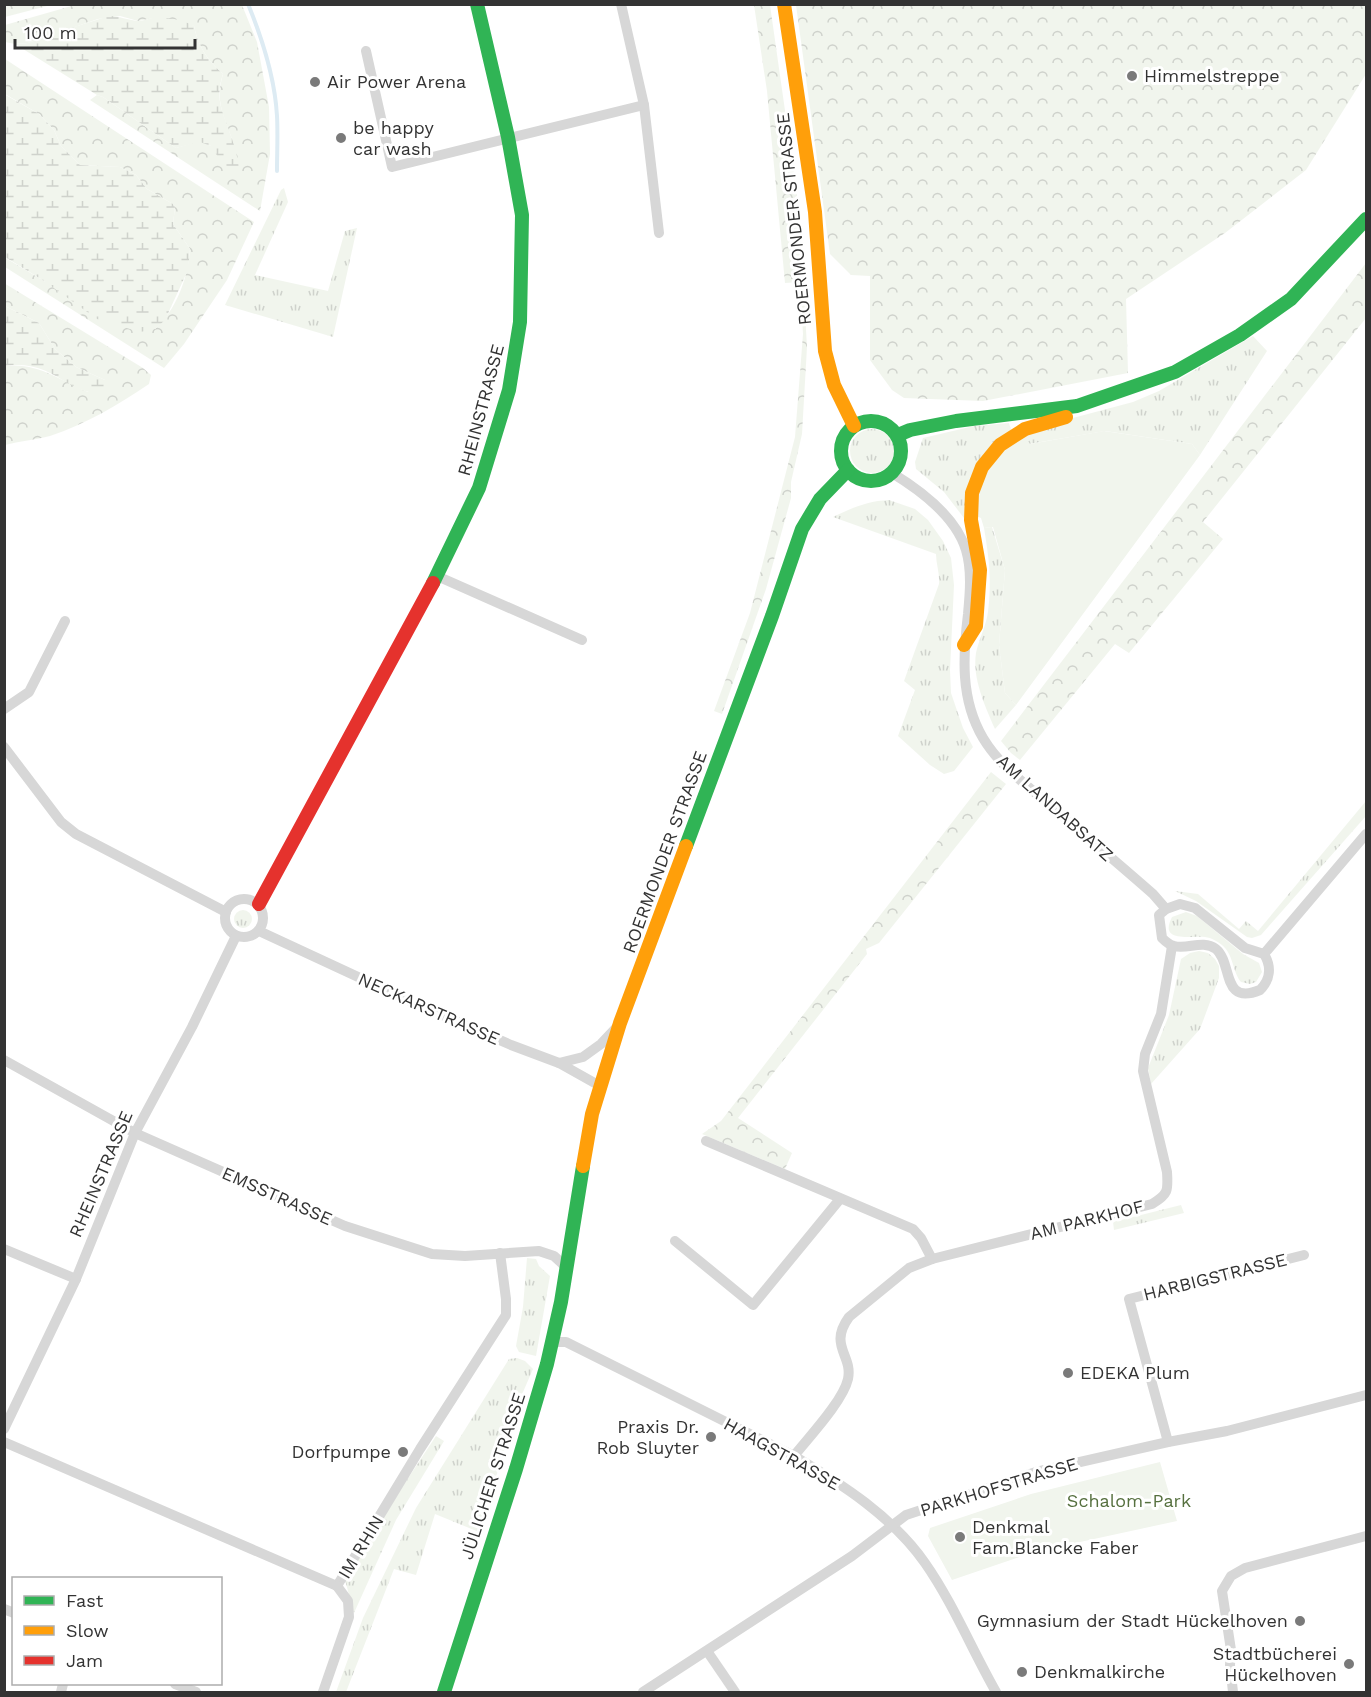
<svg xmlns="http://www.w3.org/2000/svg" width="1371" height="1697" viewBox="0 0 1371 1697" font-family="'Work Sans',sans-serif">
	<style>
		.grass { fill: url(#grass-tufts) }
		.forest { fill: url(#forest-crowns) }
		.wetland { fill: url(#wetland-marsh) }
		.green { fill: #f1f5ed }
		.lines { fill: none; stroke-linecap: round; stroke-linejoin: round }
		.stream { stroke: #ddebf3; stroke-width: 4 }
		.street { stroke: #d7d7d7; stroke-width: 10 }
		.fast { stroke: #30b455; stroke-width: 14 }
		.slow { stroke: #ff9f0a; stroke-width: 14 }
		.jam { stroke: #e5322d; stroke-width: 14 }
		.poi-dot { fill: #7a7a7a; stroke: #fff; stroke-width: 2 }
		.labels { text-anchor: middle; stroke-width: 6; stroke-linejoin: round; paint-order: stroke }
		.poi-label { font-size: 18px; fill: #333; stroke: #fff; text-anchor: start }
		.street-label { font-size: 18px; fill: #333; stroke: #fff }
		.park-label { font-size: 18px; fill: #56703f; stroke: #fff }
	</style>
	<defs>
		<pattern id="grass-tufts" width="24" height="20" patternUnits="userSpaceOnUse" patternTransform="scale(1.5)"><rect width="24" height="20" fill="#f1f5ed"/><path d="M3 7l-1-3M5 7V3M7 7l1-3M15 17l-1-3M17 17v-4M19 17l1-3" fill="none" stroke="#cfd2cc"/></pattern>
		<pattern id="forest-crowns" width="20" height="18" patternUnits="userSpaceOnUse" patternTransform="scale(1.5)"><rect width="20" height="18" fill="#f1f5ed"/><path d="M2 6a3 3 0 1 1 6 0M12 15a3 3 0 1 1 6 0" fill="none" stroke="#cfd2cc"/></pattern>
		<pattern id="wetland-marsh" width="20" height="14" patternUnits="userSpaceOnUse" patternTransform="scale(1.5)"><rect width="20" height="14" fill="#f1f5ed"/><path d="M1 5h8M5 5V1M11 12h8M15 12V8" fill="none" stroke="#cfd2cc"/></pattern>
	</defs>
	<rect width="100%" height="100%" fill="#fff"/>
	<!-- grass -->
	<g class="grass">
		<path d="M284 188 288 202 255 275 328 291 345 231 357 228 333 337 225 305 281 190Z"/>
		<path d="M1253 336 1267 351 1200 455 1192 444 1105 431 1029 444 1023 434 1054 423 1133 402 1159 391Z"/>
		<path d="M1009 423 1011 430 964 518 944 492 916 469 915 462 923 438 974 426Z"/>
		<circle cx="872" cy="451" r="22"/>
		<path d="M889 500 915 509 928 520 943 541 951 558 954 585 950 670 951 693 963 728 973 747 954 771 944 774 930 765 898 736 915 690 904 681 939 584C940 574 936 564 936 554L833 517C852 508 867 501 889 500Z"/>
		<path d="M992 527 1005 570 999 645 1005 693 1016 705 995 729C985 706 972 678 976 653 979 639 986 626 988 612 992 581 989 558 984 528Z"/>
		<path d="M1366 801V816L1261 935 1252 938 1247 937 1196 901 1175 891 1198 894 1239 929 1246 921 1258 931Z"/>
		<circle cx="243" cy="919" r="9"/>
		<path d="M1186 912 1197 916 1243 954 1259 963 1262 972 1256 982 1250 984 1241 982C1232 971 1234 955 1222 945 1217 941 1212 938 1205 937 1192 935 1158 944 1172 917Z"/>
		<path d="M1199 951 1208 953 1215 959 1219 966V978L1200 1029 1151 1084 1148 1068 1169 1015 1181 959 1190 953Z"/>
		<path d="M1181 1205 1184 1213 1114 1230 1113 1222Z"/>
		<path d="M527 1258 536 1259 539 1266 550 1276 536 1356 519 1352 516 1346 523 1307Z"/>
		<path d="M517 1358 525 1361 533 1369 520 1399 479 1532 435 1514 416 1575 394 1569 346 1692H336L363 1618 416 1508 509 1359Z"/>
		<path d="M436 1436 444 1441 396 1520 354 1613 345 1580 389 1507Z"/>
	</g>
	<!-- forest -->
	<g class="forest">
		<path d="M5 5H51L5 17Z"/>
		<path d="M75 5H242L257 42 269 107 270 154 260 211 90 100 97 95 103 97 176 148 200 141 211 146 232 139C223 114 215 101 223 74 207 60 198 46 194 26L154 18 138 21 120 16 98 19 28 43 15 44 5 42V25Z"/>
		<path d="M754 5H770L799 209 807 347 802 434 791 482V498L766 589 722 714 714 711 750 613 795 437 803 334 800 282 785 283 767 91Z"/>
		<path d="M796 5H1366V74L1306 170 1225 233 1126 299 1128 373 983 401 904 398 892 390 870 360V276L851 275 830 254Z"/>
		<path d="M5 59 254 222 227 280 184 344 164 368 5 267 4 257 44 281 155 329C177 309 188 277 190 249L173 224 175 207 173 204 147 189 136 175 120 167 80 165 61 146 54 130 39 114 5 94Z"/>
		<path d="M1366 263V318L1203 522 1223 539 1129 653 1115 644 1020 760 1011 753 1001 741Z"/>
		<path d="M4 283 143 368 151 375 149 384C118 405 86 424 50 436 36 440 19 441 5 445V366C38 362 59 380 88 392L105 380 76 367 55 349 39 323 5 306Z"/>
		<path d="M991 772 1006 784 879 943 866 949 867 954 738 1118 792 1153 785 1169 702 1134 721 1121Z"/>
	</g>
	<!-- wetland -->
	<g class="wetland">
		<path d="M109 16C119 16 128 20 138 21 142 21 147 19 152 18 166 17 182 19 194 26 198 46 207 60 223 74 214 102 224 113 232 139 236 150 238 161 240 172L227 171 211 146 200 142 176 148 103 97 97 95 15 44 28 43 61 31Z"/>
		<path d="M4 94 39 114 54 130 61 146 80 165 120 167 136 175 147 189 173 204 175 207 173 224 190 249 188 270 165 320 155 329 140 332 97 319 44 281 5 257Z"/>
		<path d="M5 306 39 323 55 349 76 367 105 380 112 388C91 403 66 380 46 371 32 365 19 364 5 366Z"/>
	</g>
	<!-- green -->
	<g class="green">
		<path d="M1104 431 1192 444 1200 455 1016 705 1005 693 999 645 1005 570 993 527 984 528 981 518 976 516 981 482 997 455 1023 434 1030 444Z"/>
		<path d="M1160 1462 1177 1521 1034 1552 952 1580 928 1536 930 1528 1031 1494Z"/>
	</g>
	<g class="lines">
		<!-- stream -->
		<path class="stream" d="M248 4C262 38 275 80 277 116 278 134 277 153 277 171"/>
		<!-- street -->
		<g class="street">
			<path d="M621 4 644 105 659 233"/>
			<path d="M366 51 392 167 644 105"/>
			<path d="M892 473C920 490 956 517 966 550 972 570 970 593 968 614 963 656 960 699 983 738 999 765 1026 785 1050 805 1084 835 1119 864 1153 894L1166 909"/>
			<path d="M437 576 582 640"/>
			<path d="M4 709 29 692 65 621"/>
			<path d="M4 747 61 822 76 834 226 912"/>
			<circle cx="244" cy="918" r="19"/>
			<path d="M1180 904 1195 908 1245 948 1264 954C1272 967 1270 980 1260 990 1221 1006 1233 963 1216 949 1202 939 1188 950 1174 946 1169 945 1165 941 1162 938L1159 915 1166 909Z"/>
			<path d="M259 931 412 1002 511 1045 559 1063 600 1086"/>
			<path d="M1264 954 1366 834"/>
			<path d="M4 1060 135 1133 345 1226 432 1254 465 1256 539 1251 554 1256 566 1267"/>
			<path d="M559 1063 583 1057 601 1044 618 1026"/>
			<path d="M706 1141 913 1229 921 1238 932 1259"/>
			<path d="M675 1241 753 1305 840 1199"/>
			<path d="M4 1249 76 1279"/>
			<path d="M552 1342H566L794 1456C842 1484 893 1517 925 1563 953 1603 972 1650 996 1692"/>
			<path d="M4 1429 76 1279 135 1133 192 1027 236 936"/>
			<path d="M4 1442 337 1586 420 1449 506 1315V1299L500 1253"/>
			<path d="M1168 1442 1129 1299 1304 1255"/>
			<path d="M794 1456C809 1437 843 1401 848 1379 853 1355 828 1346 849 1317L909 1268 932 1259 1152 1204C1169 1194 1168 1190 1167 1172L1143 1071 1145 1054 1161 1014 1172 946"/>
			<path d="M4 1609 14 1613"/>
			<path d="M707 1651 735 1692"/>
			<path d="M175 1684 196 1692"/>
			<path d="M61 1692 63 1684"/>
			<path d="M323 1692 349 1617 348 1601 337 1586"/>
			<path d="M643 1692 852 1556 906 1515 1036 1472 1168 1442 1227 1431 1366 1395"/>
			<path d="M1233 1692 1230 1665 1231 1650 1222 1591 1231 1576 1245 1568 1366 1536"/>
		</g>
		<!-- fast -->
		<g class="fast">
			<circle cx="871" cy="451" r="30"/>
			<path d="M898 435 910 430 956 421 1077 406 1175 372 1240 335 1291 299 1366 219"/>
			<path d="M433 583 479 488 509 390 520 322 522 215 508 137 477 4"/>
			<path d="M686 846 772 616 802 529 820 499 848 470"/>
			<path d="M444 1692 516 1469 547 1364 561 1302 583 1166"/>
		</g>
		<!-- slow -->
		<g class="slow">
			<path d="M784 4 815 212 825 351 834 385 854 426"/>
			<path d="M964 645 976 626 980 570 971 520 972 493 982 467 1000 445 1025 429 1066 417"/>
			<path d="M583 1166 592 1114 620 1023 686 846"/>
		</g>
		<!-- jam -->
		<path class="jam" d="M259 904 433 583"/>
	</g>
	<!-- markers -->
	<g class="poi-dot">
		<circle cx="1132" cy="76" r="6"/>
		<circle cx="315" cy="82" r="6"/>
		<circle cx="341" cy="138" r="6"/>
		<circle cx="1068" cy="1373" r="6"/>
		<circle cx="711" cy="1437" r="6"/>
		<circle cx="403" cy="1452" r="6"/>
		<circle cx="960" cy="1537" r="6"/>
		<circle cx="1300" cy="1621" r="6"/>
		<circle cx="1349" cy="1664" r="6"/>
		<circle cx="1022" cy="1672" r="6"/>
	</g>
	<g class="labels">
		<!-- poi labels -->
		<g class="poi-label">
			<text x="1144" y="82">Himmelstreppe</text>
			<text x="327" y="88">Air Power Arena</text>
			<text x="353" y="134">be happy<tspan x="353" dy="21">car wash</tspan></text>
			<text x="1080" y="1379">EDEKA Plum</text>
			<text x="699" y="1433" text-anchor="end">Praxis Dr.<tspan x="699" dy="21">Rob Sluyter</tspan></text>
			<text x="391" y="1458" text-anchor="end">Dorfpumpe</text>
			<text x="972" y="1533">Denkmal<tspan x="972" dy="21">Fam.Blancke Faber</tspan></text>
			<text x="1288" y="1627" text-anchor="end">Gymnasium der Stadt Hückelhoven</text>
			<text x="1337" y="1660" text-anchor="end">Stadtbücherei<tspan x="1337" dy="21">Hückelhoven</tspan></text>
			<text x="1034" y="1678">Denkmalkirche</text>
		</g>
		<!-- street labels -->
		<g class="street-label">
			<text transform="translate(794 219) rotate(-96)" y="6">ROERMONDER STRASSE</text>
			<text transform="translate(481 410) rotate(-75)" y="6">RHEINSTRASSE</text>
			<text transform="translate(1055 808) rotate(42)" y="6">AM LANDABSATZ</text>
			<text transform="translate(665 852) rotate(-70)" y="6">ROERMONDER STRASSE</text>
			<text transform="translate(429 1009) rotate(24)" y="6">NECKARSTRASSE</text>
			<text transform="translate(101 1174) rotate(-67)" y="6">RHEINSTRASSE</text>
			<text transform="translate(277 1196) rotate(24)" y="6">EMSSTRASSE</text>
			<text transform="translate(1087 1220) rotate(-14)" y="6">AM PARKHOF</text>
			<text transform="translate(1215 1277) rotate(-14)" y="6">HARBIGSTRASSE</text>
			<text transform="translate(782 1454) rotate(29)" y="6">HAAGSTRASSE</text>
			<text transform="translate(493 1476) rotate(-72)" y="6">JÜLICHER STRASSE</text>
			<text transform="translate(999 1487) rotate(-17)" y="6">PARKHOFSTRASSE</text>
			<text transform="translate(361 1547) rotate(-59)" y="6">IM RHIN</text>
		</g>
		<!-- park labels -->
		<g class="park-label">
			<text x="1129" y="1507">Schalom-Park</text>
		</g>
	</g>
	<!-- border -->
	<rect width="1371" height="1697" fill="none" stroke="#333333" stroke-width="12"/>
	<!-- legend -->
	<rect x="12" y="1577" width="210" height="108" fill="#ffffff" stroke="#adadad" stroke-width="1.5"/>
	<rect x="24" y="1596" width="30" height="9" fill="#30b455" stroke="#adadad" stroke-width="1.5"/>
	<text x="66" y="1607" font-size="18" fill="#333333">Fast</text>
	<rect x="24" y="1626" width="30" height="9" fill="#ff9f0a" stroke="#adadad" stroke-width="1.5"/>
	<text x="66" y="1637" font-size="18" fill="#333333">Slow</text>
	<rect x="24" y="1656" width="30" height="9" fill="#e5322d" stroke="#adadad" stroke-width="1.5"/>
	<text x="66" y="1667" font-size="18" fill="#333333">Jam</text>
	<!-- scale -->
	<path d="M15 39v9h180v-9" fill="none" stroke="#333333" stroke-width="3"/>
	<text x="24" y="39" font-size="18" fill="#333333" stroke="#ffffff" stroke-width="4.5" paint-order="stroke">100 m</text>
</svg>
